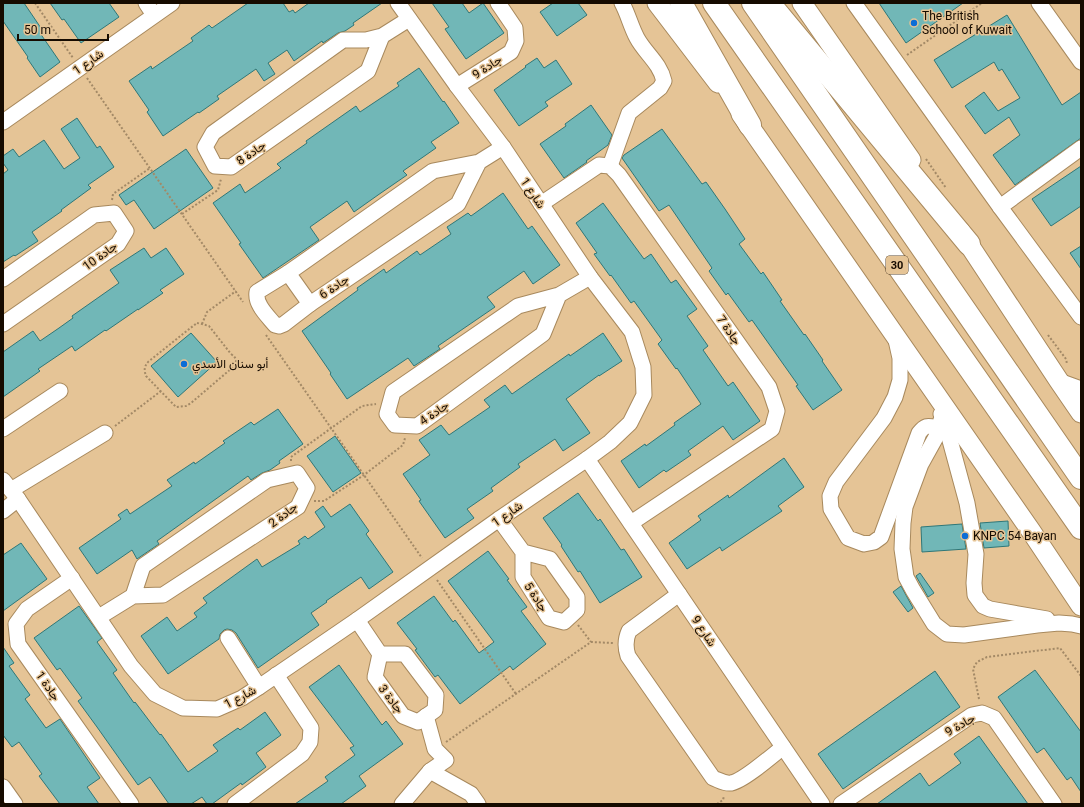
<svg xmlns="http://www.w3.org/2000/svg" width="1084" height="807" viewBox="0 0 1084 807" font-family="Roboto,Vazirmatn,sans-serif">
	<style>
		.building { fill: #71b7b7; stroke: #2f7778 }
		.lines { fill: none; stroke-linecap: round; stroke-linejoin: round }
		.minor-casing { stroke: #a8895d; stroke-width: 17 }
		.major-casing { stroke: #a8895d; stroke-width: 21 }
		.highway-casing { stroke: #a8895d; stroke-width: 24 }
		.path { stroke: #a38966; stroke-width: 2; stroke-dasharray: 2 2; stroke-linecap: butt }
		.minor { stroke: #fff; stroke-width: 15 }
		.major { stroke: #fff; stroke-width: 19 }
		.highway { stroke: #fff; stroke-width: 22 }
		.poi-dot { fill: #0c6dd6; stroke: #e5c496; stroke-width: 1.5 }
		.labels { text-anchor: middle; stroke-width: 3; stroke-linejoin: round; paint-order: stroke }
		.shield { fill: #e5c496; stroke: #54422d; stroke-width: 1 }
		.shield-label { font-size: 11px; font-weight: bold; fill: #160b00 }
		.poi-label { font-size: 12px; fill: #160b00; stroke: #e5c496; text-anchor: start }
		.street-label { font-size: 12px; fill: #160b00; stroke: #e5c496 }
	</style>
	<rect width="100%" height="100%" fill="#e5c496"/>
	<!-- building -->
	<g class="building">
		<path d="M3 3H24L43 31 40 33 60 62 40 77 27 58 28 57 3 21Z"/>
		<path d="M50 3H109L119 17 81 43 64 19 62 20Z"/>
		<path d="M248 3H283L289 12 293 10 295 13 309 3H382L353 23 354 25 345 31 338 33 323 43 322 41 294 61 287 50 268 63 275 74 264 81 256 69 217 96 219 99 199 113 198 112 163 136 147 112 149 110 129 81 151 66 152 69 193 41 191 38 209 25 212 28Z"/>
		<path d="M432 3H462L469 13 483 3 504 33 466 59 445 29 449 27Z"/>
		<path d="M553 3H578L587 15 557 36 540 12Z"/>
		<path d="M879 3H963L906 43Z"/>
		<path d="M1007 15 1062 105 1081 92V138L1015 185 993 155 1020 135 1009 117 985 134 965 106 984 92 998 111 1020 98 1002 69 999 71 994 62 952 88 934 60Z"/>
		<path d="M537 58 544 68 556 60 572 84 545 102 548 106 519 126 494 90 526 67 525 66Z"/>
		<path d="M419 68 443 102 444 101 459 123 431 142 436 148 403 171 407 175 378 195 354 212 347 201 310 227 319 240 263 278 239 244 241 243 213 203 240 184 245 193 281 168 277 164 307 143 306 141 356 106 360 112 399 86 397 83Z"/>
		<path d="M591 105 612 135 608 145 586 161 587 162 564 178 540 144 566 126 565 124Z"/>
		<path d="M77 118 97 148 100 146 114 167 88 185 91 188 61 210 62 211 32 232 38 241 15 256 14 255 3 262V174L8 170 3 163V156L13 149 19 157 44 140 64 169 80 158 61 129Z"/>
		<path d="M662 129 702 184 706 182 725 209 745 239 739 244 761 274 763 272 782 300 780 301 804 335 805 334 823 360 822 361 842 390 813 410 796 386 798 385 752 320 749 322 728 293 726 295 709 271 712 268 669 205 659 211 622 158 624 155Z"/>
		<path d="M186 149 213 188 154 229 134 200 126 205 119 195Z"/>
		<path d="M1081 166V206L1051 226 1032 199Z"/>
		<path d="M503 193 528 229 532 226 560 265 533 284 524 271 487 297 495 307 438 346 440 349 414 366 408 358 347 399 330 374 331 373 302 331 358 290 357 288 384 269 386 273 417 251 420 255 451 234 447 227 468 213 471 216Z"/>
		<path d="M603 203 644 259 651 254 671 283 676 280 697 309 687 316 708 346 703 350 728 386 733 382 760 421 733 440 723 426 688 451 691 455 666 472 664 470 639 488 621 461 645 444 646 446 675 425 674 423 701 404 677 368 676 369 658 344 662 340 634 301 631 303 611 275 610 276 594 254 597 253 576 223Z"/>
		<path d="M1081 246V269L1070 253Z"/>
		<path d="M144 248 151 258 166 248 184 274 160 290 163 293 138 310V309L106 331 105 330 75 351 72 346 38 369 40 371 3 397V352L33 331 40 341 59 328 73 318 72 316 119 283 110 270Z"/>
		<path d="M191 333 217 362 178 397 151 366Z"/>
		<path d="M603 333 622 361 599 376V375L566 399 590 433 563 451 555 439 518 464 520 467 491 488 493 491 467 509 474 518 445 538 419 501 421 500 403 474 430 455 419 440 441 425 449 435 490 407 484 400 505 385 512 394 569 354 570 356Z"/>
		<path d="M278 409 303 444 279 461 280 463 270 470 262 473 251 480 248 476 157 541 159 544 137 559 132 550 97 574 79 548 121 519 118 515 127 509 130 514 172 486 167 480 194 462 195 464 225 443 223 441 251 422 254 425Z"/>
		<path d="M335 436 361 473 333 492 307 456Z"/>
		<path d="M784 458 804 487 778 506 782 511 722 551 720 547 687 569 669 543 701 520 698 516 728 495 729 498Z"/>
		<path d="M578 493 598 521 600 519 621 550 624 549 642 577 600 603 580 571 578 572 561 546 562 545 543 518Z"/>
		<path d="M350 504 369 531 366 534 393 572 369 589 361 577 326 601 327 602 311 613 319 625 258 668 236 633 232 630 227 629 224 630 220 634 219 639 168 674 141 636 167 617 177 631 197 617 194 613 207 603 203 598 257 559 262 567 300 544 298 541 305 536 308 539 325 527 315 512 323 506 331 517Z"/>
		<path d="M1008 521 1009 546 984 548 980 523Z"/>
		<path d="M962 524 966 549 922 552 921 527Z"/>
		<path d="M21 543 47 579 3 611V555Z"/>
		<path d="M488 551 509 579 507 580 527 607 521 611 546 644 513 670 510 666 460 704 438 675 435 677 415 650 417 649 397 623 434 596 453 622 455 620 479 653 494 642 448 581Z"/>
		<path d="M920 573 934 593 928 597 916 576Z"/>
		<path d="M901 586 913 608 908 612 893 592Z"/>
		<path d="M79 606 102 638 97 642 117 670 113 673 134 703 135 702 160 735 161 734 188 772 218 751 213 745 238 728 240 730 265 712 281 735 256 753 266 767 242 785 241 783 212 804H207L202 797 191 804H169L150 777 138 785 97 727 78 701 82 698 60 668 57 670 34 638Z"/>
		<path d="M3 647 14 663 9 666 30 695 25 699 46 728 60 719 100 778 87 787 99 804H60L39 776 42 774 19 742 12 747 3 735Z"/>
		<path d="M339 665 382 725 386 721 403 744 359 776 366 786 341 804H295L328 781 325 777 355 755 350 748 354 746 309 687Z"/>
		<path d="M1035 670 1081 732V792L1071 777 1067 780 1044 748 1037 753 998 697Z"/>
		<path d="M935 671 960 707 843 789 818 754Z"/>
		<path d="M979 736 1028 804H877L920 773 929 786 961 763 954 754Z"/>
	</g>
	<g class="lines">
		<defs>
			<g id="minor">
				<path d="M146 3 154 15"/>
				<path d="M854 3 1000 207 1081 317"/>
				<path d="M1039 3 1081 62"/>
				<path d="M382 36 368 71 231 167 215 166 205 147 213 133 343 40H366L382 36 409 19"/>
				<path d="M457 86 511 52 516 41 515 28 498 3"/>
				<path d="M3 122 172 3"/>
				<path d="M479 162 433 171 288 273 310 304 458 204 479 162 503 147"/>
				<path d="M610 166 629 113 660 88 664 81C660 63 645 53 637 38 631 27 628 14 622 3"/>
				<path d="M541 204 599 165 610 166 619 175 769 387 777 411 772 429 631 523"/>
				<path d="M1000 207 1081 148"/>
				<path d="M288 273 257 292C255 305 268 316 275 325L279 326 284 324 310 304"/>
				<path d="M3 279 94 215 114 213 126 231 118 244 3 324"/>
				<path d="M559 295 518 306 393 392 387 414 395 425 417 426 543 334 559 295 590 277"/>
				<path d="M896 340 900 358V380L895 397 884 418 836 482 830 496 831 509 848 538 864 544 874 542 881 537 919 433C926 424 928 426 939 428"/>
				<path d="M1059 381 1081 389"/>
				<path d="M941 414 948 433 967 503 976 554 974 583 975 595 983 606 990 609 1047 619"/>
				<path d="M941 420 936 437 921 464 905 507 903 523 902 549 906 577 913 590 934 624 947 634 964 635 1037 625 1059 623 1072 624 1081 626"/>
				<path d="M3 429 60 391"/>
				<path d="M587 459 822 804"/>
				<path d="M3 480 18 499 131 666 155 694 183 708 217 709 242 698 259 687 357 620 499 519 587 459 610 442 630 423 644 395 643 367 632 332 590 277 503 147 457 86 398 3"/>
				<path d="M11 490 105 433"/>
				<path d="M3 511 18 499"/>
				<path d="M499 519 523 552V577L549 618 564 622 577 610V597L550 559 523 552"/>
				<path d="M72 578 27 609 16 624 18 644 131 804"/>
				<path d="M679 594 629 631C625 640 625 647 628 656L713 778C719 780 724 784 731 783 743 781 772 756 783 747"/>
				<path d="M99 617 133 596 163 595 298 507 307 488 297 473 267 480 143 566 133 596"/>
				<path d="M357 620 380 654 375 677 403 716 418 722 435 710 436 695 405 654H380"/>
				<path d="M228 638 259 687"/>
				<path d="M426 716 435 749 446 760 430 771 471 794 478 804"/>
				<path d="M3 787 15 804"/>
				<path d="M235 804 302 754 310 742 311 728 276 675"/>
				<path d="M402 804 430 771"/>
				<path d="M841 804 972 715 982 713 994 718 1054 804"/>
			</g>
			<g id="major">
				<path d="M657 3 718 83"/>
				<path d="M802 3 911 160"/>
				<path d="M741 114 1031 531 1081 606"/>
				<path d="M960 231 1059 381 1081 413"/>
			</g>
			<g id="highway">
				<path d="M681 3 750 125"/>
				<path d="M714 3 1081 528"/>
				<path d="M753 3 1081 478"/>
				<path d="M769 3 969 244"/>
			</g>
		</defs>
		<!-- minor casing -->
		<use href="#minor" class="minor-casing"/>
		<!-- major casing -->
		<use href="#major" class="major-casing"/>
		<!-- highway casing -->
		<use href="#highway" class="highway-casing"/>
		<!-- path -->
		<g class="path">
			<path d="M35 3 73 58"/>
			<path d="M907 55 982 3"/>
			<path d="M87 78 243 302"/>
			<path d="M926 159 946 188"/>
			<path d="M112 200 113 194 150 168"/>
			<path d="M182 214 218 190 221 179"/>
			<path d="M197 323 202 324 209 326 231 354C238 359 237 362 232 368L191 403 186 406 176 407 146 376C144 370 144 367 148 362L193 326Z"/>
			<path d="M202 324 207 312 236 291"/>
			<path d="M266 335 422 558"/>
			<path d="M1048 335 1066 359 1067 364"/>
			<path d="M115 426 161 391"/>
			<path d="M291 461V457L362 406 376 404"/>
			<path d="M314 501H324L364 475 403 445 405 438"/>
			<path d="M437 580 516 694"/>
			<path d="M578 625 591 642"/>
			<path d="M979 699 973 669 977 662 987 657 1060 648 1081 676"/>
			<path d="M446 742 591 642 613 643"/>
			<path d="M717 804 723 800 724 796"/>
		</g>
		<!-- minor -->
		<use href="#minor" class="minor"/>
		<!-- major -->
		<use href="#major" class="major"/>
		<!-- highway -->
		<use href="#highway" class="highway"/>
	</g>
	<!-- markers -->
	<g class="poi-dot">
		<circle cx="914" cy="23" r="4"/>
		<circle cx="184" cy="364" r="4"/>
		<circle cx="965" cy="536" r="4"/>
	</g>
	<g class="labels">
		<!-- shield labels -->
		<rect class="shield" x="886" y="256" width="22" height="18" rx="3"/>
		<g class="shield-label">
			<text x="897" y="269">30</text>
		</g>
		<!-- poi labels -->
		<g class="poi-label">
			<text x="922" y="20">The British<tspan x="922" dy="14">School of Kuwait</tspan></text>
			<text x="192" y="368">أبو سنان الأسدي</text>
			<text x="973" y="540">KNPC 54 Bayan</text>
		</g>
		<!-- street labels -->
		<g class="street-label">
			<text transform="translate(88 62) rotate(-35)" y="4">شارع 1</text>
			<text transform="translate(487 67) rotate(-33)" y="4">جادة 9</text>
			<text transform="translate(251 153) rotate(-35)" y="4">جادة 8</text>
			<text transform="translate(533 193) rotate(56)" y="4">شارع 1</text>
			<text transform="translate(100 256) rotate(-36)" y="4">جادة 10</text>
			<text transform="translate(334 287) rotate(-34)" y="4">جادة 6</text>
			<text transform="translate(729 330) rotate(55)" y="4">جادة 7</text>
			<text transform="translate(434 413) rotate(-35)" y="4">جادة 4</text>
			<text transform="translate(507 514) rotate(-35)" y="4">شارع 1</text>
			<text transform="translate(283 515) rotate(-37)" y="4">جادة 2</text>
			<text transform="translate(536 597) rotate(57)" y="4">جادة 5</text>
			<text transform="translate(704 631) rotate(56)" y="4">شارع 9</text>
			<text transform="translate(48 686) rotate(55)" y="4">جادة 1</text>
			<text transform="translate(240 697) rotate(-28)" y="4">شارع 1</text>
			<text transform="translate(391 699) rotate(53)" y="4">جادة 3</text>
			<text transform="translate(960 725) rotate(-30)" y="4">جادة 9</text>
		</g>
	</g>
	<!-- border -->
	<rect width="1084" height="807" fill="none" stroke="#160b00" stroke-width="8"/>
	<!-- scale -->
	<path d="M18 34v6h90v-6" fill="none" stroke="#160b00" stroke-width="2"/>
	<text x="24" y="34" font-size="12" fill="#160b00" stroke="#e5c496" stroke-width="3" paint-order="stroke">50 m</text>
</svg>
